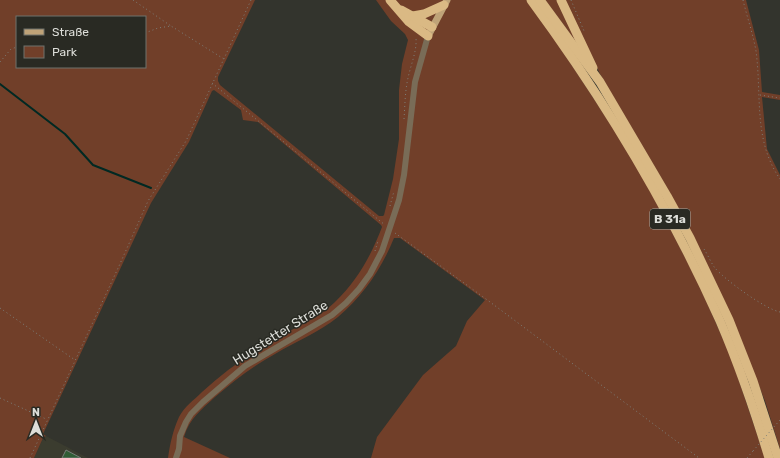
<svg xmlns="http://www.w3.org/2000/svg" width="780" height="458" viewBox="0 0 780 458" font-family="Rubik,sans-serif">
	<style>
		.built { fill: #3b3c2f }
		.green { fill: #713f29; fill-rule: evenodd }
		.lines { fill: none; stroke-linecap: round; stroke-linejoin: round }
		.stream { stroke: #002923; stroke-width: 2 }
		.building { fill: #315d36; stroke: #787f79 }
		.path { stroke: #7d7e78; stroke-width: 1; stroke-dasharray: 1 3; stroke-linecap: butt }
		.minor { stroke: #796c57; stroke-width: 6 }
		.major { stroke: #bfa378; stroke-width: 7 }
		.highway { stroke: #dab984; stroke-width: 9 }
		.path-bridge { stroke: #7d7e78; stroke-width: 1; stroke-dasharray: 1 3; stroke-linecap: butt }
		.labels { text-anchor: middle; stroke-width: 3; stroke-linejoin: round; paint-order: stroke }
		.shield { fill: #292a23; stroke: #a7a8a2; stroke-width: 1 }
		.shield-label { font-size: 12px; font-weight: bold; fill: #ddded9 }
		.street-label { font-size: 13px; fill: #ddded9; stroke: #292a23 }
	</style>
	<rect width="100%" height="100%" fill="#33342d"/>
	<!-- built -->
	<path class="built" d="M46 436 88 458H34L43 438Z"/>
	<!-- green -->
	<g class="green">
		<path d="M0 0H255L218 77V81L220 85 379 216H383L384 215 393 179 399 139V90L402 64 408 40 405 34 391 21 376 0H528L556 41 636 163 697 280 731 357 765 458H371L377 437 423 375 456 346 467 321 485 300 400 238H394C382 268 363 296 338 317 319 332 295 342 275 354 253 366 234 381 215 397 202 409 189 419 184 437L230 458H168C170 444 173 430 179 417 184 407 194 400 202 392 227 369 254 351 284 334 301 325 321 316 335 302 357 281 371 256 382 227L381 225 258 122 243 120 241 110 214 90 212 91 189 142 151 203 43 434 46 436 43 438 34 458H0ZM17 17H145V67H17Z"/>
		<path d="M545 0H558L585 54Z"/>
		<path d="M564 0H746L759 50 762 92 780 95V100L762 97 767 149 780 175V449L765 401 733 320 670 193 600 74Z"/>
	</g>
	<g class="lines">
		<!-- stream -->
		<path class="stream" d="M0 84 65 134 93 165 151 188"/>
	</g>
	<!-- building -->
	<path class="building" d="M66 450 81 458H62Z"/>
	<g class="lines">
		<!-- path -->
		<g class="path">
			<path d="M133 0 171 26"/>
			<path d="M571 0 584 31"/>
			<path d="M743 0C747 17 753 34 756 51 762 96 753 140 780 179"/>
			<path d="M145 33 158 28 171 26 224 59"/>
			<path d="M0 62 11 49 17 47"/>
			<path d="M212 83 385 225"/>
			<path d="M760 95 780 98"/>
			<path d="M404 119C405 105 405 91 408 78 411 64 417 51 416 38"/>
			<path d="M390 206 394 191"/>
			<path d="M395 233 486 299 699 458"/>
			<path d="M704 249C708 255 711 263 715 268 725 280 765 309 780 312"/>
			<path d="M375 251 378 241"/>
			<path d="M0 308 75 360"/>
			<path d="M0 398 46 419"/>
			<path d="M30 458 119 266 148 201 186 141 251 0"/>
			<path d="M747 458 753 451"/>
		</g>
		<!-- minor -->
		<path class="minor" d="M176 458 179 449 180 436 186 422 191 414 203 402 245 366 332 315 346 303 359 289 370 274 382 251 399 200 404 175 415 82 428 36"/>
		<!-- major -->
		<path class="major" d="M428 36 447 0"/>
		<!-- highway -->
		<g class="highway">
			<path d="M390 0 409 22 428 36"/>
			<path d="M531 0C604 99 670 209 720 321 739 365 755 412 769 458"/>
			<path d="M540 0 600 82 667 196 690 238 729 320 753 381 778 458"/>
			<path d="M561 0 593 68"/>
			<path d="M401 10 432 27"/>
			<path d="M413 16 424 14 444 5"/>
		</g>
		<!-- path-bridge -->
		<path class="path-bridge" d="M753 451 780 420"/>
	</g>
	<g class="labels">
		<!-- shield labels -->
		<rect class="shield" x="650" y="209" width="40" height="20" rx="3"/>
		<g class="shield-label">
			<text x="670" y="223">B 31a</text>
		</g>
		<!-- street labels -->
		<g class="street-label">
			<text transform="translate(280 332) rotate(-32)" y="5">Hugstetter Straße</text>
		</g>
	</g>
	<!-- legend -->
	<rect x="16" y="16" width="130" height="52" fill="#292a23" stroke="#71726c"/>
	<rect x="24" y="29" width="20" height="6" fill="#bfa378" stroke="#71726c"/>
	<text x="52" y="36" font-size="12" fill="#ddded9">Straße</text>
	<rect x="24" y="46" width="20" height="12" fill="#713f29" stroke="#71726c"/>
	<text x="52" y="56" font-size="12" fill="#ddded9">Park</text>
	<!-- north arrow -->
	<g transform="translate(36 422)" stroke="#292a23" stroke-width="3" paint-order="stroke">
	<path d="M0-3L7 15L0 10L-7 15Z" fill="#ddded9"/>
	<text y="-6" font-size="11" font-weight="bold" text-anchor="middle" fill="#ddded9">N</text>
	</g>
</svg>
